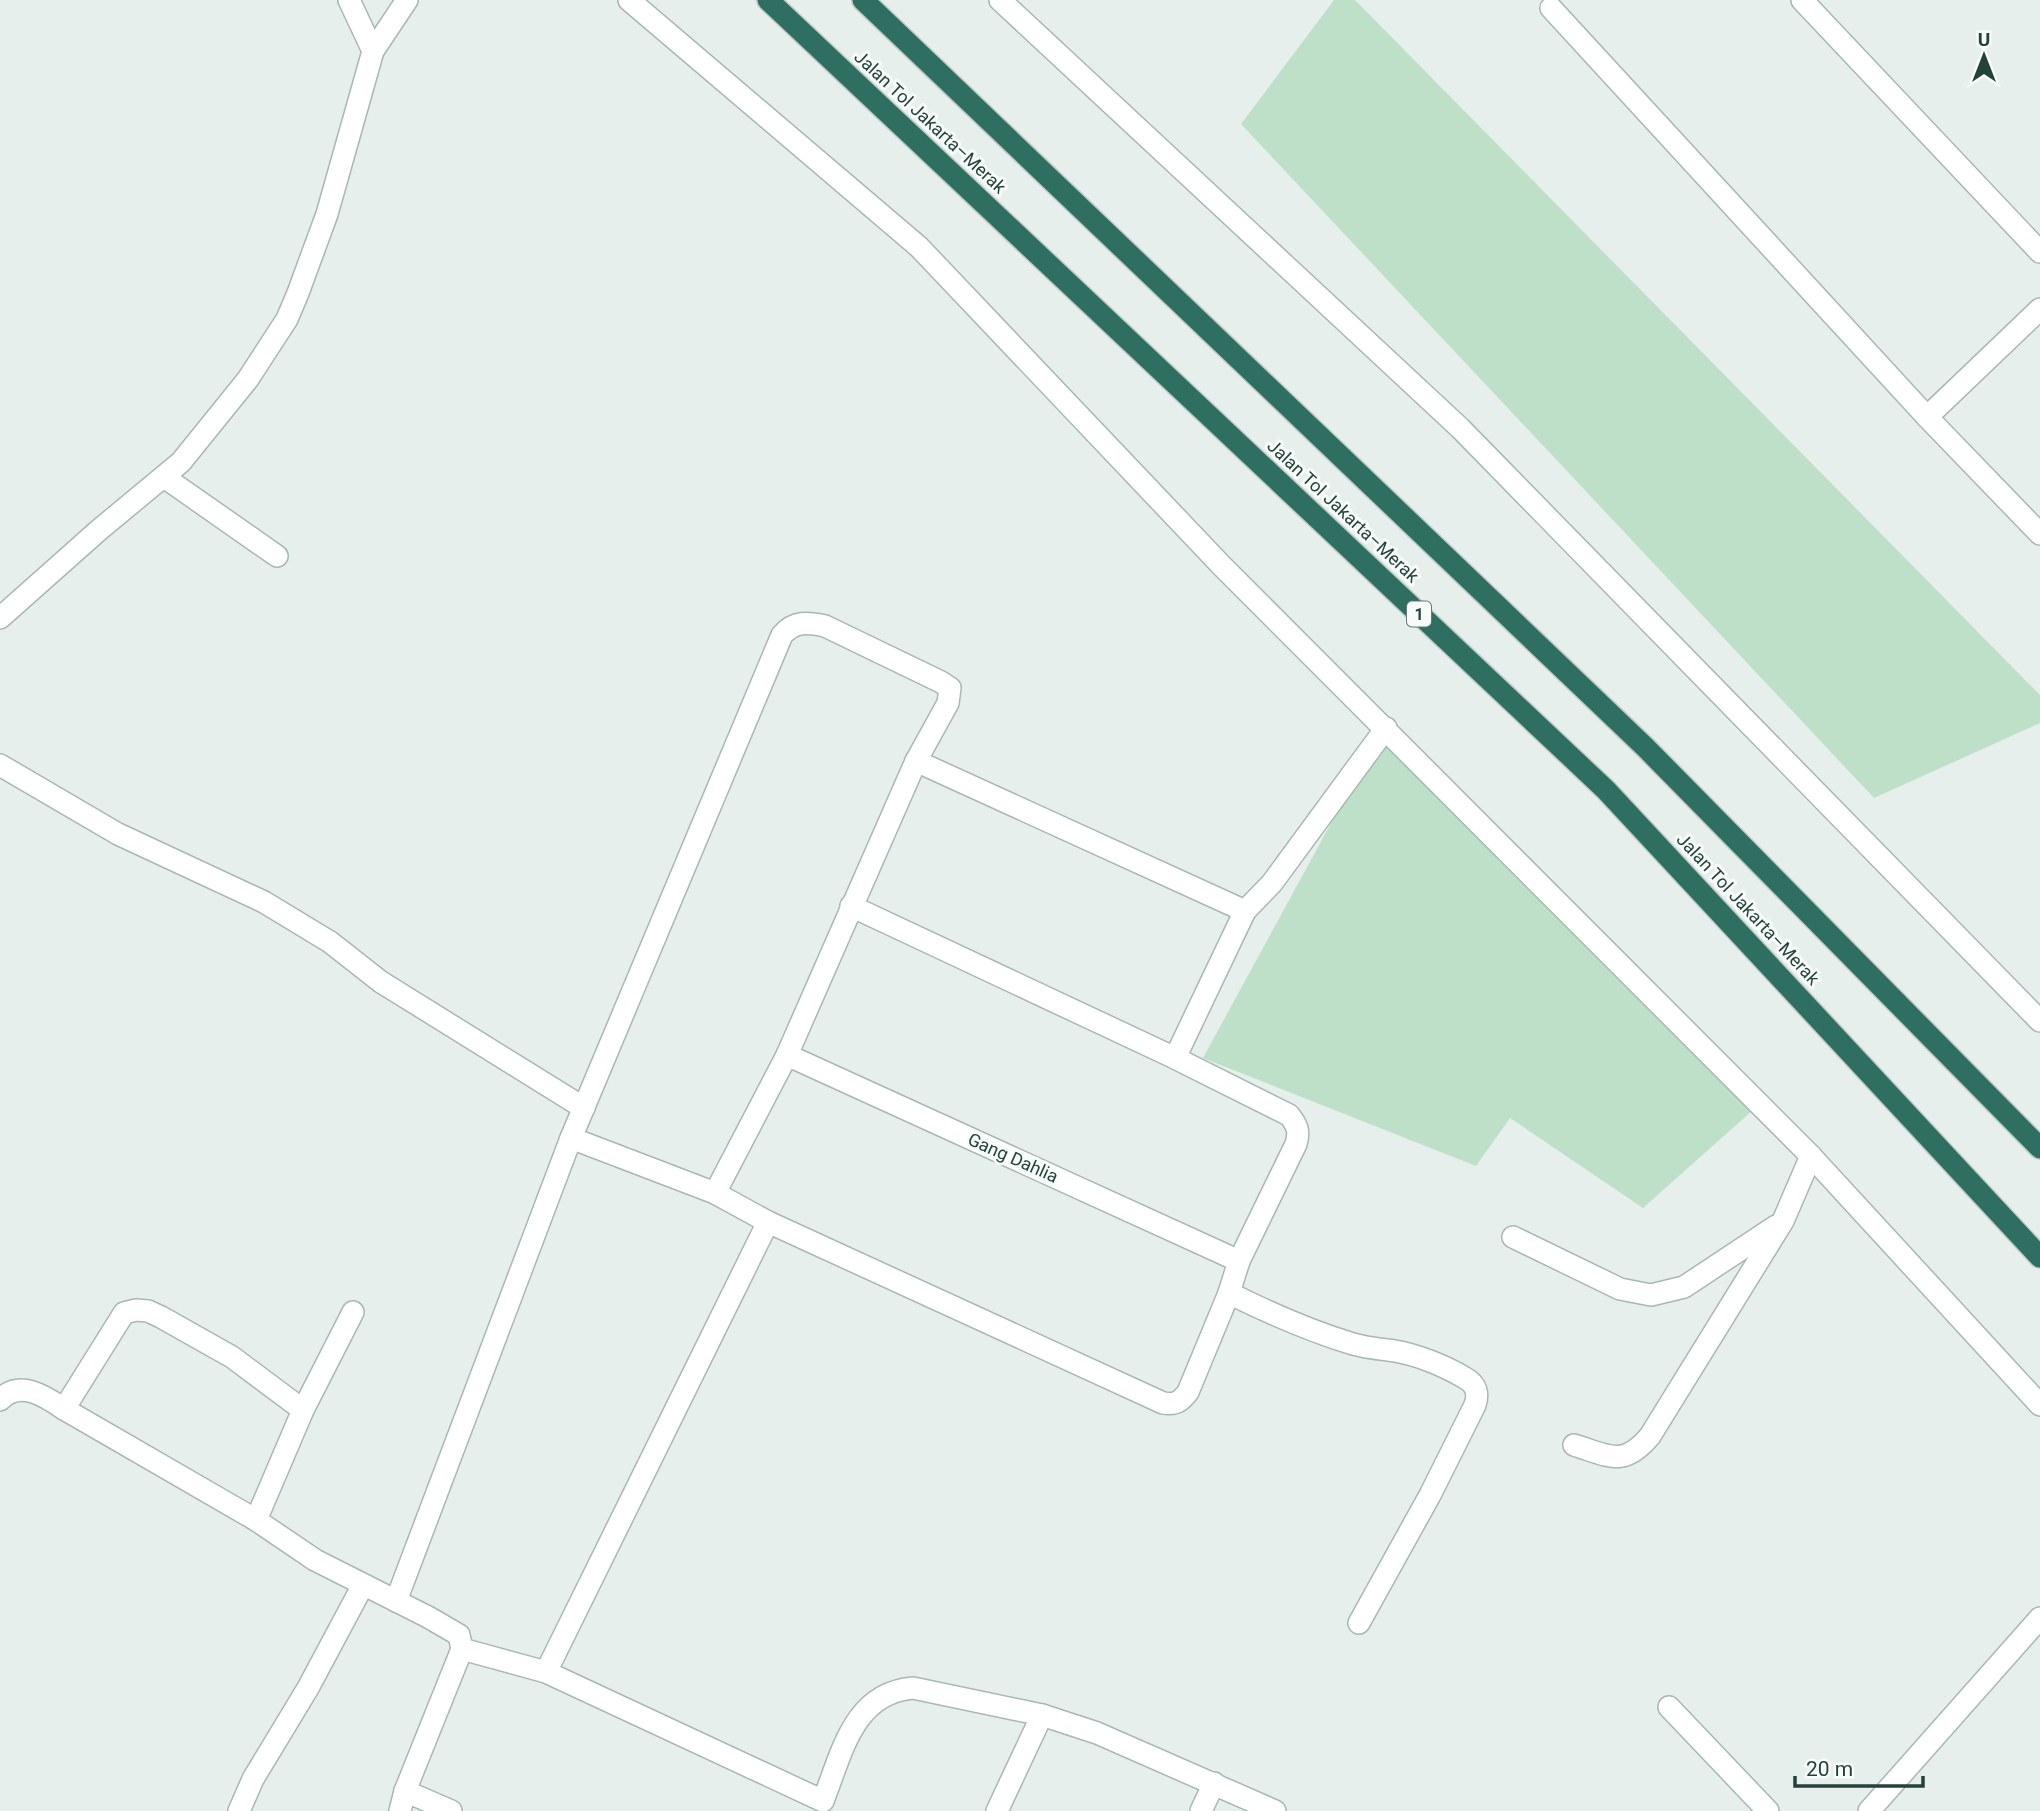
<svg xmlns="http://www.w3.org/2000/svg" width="2040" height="1811" viewBox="0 0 2040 1811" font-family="Roboto,sans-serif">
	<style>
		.green { fill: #bfe0c8 }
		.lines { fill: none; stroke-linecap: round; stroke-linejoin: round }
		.minor-casing { stroke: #a8b8b2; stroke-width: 24 }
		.highway-casing { stroke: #c2cac8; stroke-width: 24 }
		.minor { stroke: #fff; stroke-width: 21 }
		.highway { stroke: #2f6f62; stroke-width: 21 }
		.labels { text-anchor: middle; stroke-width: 6; stroke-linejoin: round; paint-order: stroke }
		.shield { fill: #f7fbf9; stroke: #637a73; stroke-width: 2 }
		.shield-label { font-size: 16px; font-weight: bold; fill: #24423a }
		.street-label { font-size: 18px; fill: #24423a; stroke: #f7fbf9 }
	</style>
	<rect width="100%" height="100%" fill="#e6efeb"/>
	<!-- green -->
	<g class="green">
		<path d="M1334 0H1355L2040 695V723L1874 798 1241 124Z"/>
		<path d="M1378 737 1753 1110 1643 1208 1510 1118 1476 1166 1203 1058Z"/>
	</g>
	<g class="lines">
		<defs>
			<g id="minor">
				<path d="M349 0 373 51"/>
				<path d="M629 0 919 247 1221 565 1811 1156 2040 1405"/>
				<path d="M1000 0 1460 428 2040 1021"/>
				<path d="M1802 0 2040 252"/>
				<path d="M1551 8 1927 417 2040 309"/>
				<path d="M1927 417 2040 534"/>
				<path d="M164 477 277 556"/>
				<path d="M0 618 99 530 181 462 248 379 287 319 298 293 327 214 373 51 407 0"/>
				<path d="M0 765 118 834 264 902 330 942 381 982 584 1108"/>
				<path d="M787 1055 1239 1261"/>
				<path d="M1175 1058 1245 911 1272 883 1386 728"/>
				<path d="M571 1138 715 1193 768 1222 1163 1403C1176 1405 1180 1402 1188 1392L1229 1293 1239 1261 1296 1144C1300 1131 1297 1125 1289 1115L1175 1058 851 906"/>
				<path d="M715 1193 787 1055 916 761 1245 911"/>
				<path d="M1513 1237 1620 1289 1651 1295 1684 1287 1776 1226"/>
				<path d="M1229 1293C1269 1313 1310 1331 1353 1344 1367 1348 1381 1349 1395 1351 1418 1355 1445 1366 1465 1378 1476 1384 1479 1393 1475 1405L1430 1495 1359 1623"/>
				<path d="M0 1400C19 1379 45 1396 64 1409L124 1313 136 1310 148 1311 161 1317 232 1357 303 1410"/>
				<path d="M64 1409 256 1520 315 1560 428 1617 459 1635 462 1649 546 1672 823 1801C842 1753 853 1693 913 1688L1042 1715 1097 1733 1275 1811"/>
				<path d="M1574 1445C1609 1456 1623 1468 1650 1436L1783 1221 1811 1156"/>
				<path d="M256 1520 303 1410 353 1312"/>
				<path d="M396 1601 571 1138 782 635C794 621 808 622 825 626L941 682 950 688 948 703 916 761"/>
				<path d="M546 1672 768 1222"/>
				<path d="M1669 1707 1768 1811"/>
				<path d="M405 1791 451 1811"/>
				<path d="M239 1811 253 1779 308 1688 363 1585"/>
				<path d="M400 1811 405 1791 462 1649"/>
				<path d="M997 1811 1042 1715"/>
				<path d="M1201 1811 1214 1783"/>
				<path d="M1869 1811 2040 1618"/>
			</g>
			<g id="highway">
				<path d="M768 0 1606 790 2040 1257"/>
				<path d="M863 0 1645 747 2040 1148"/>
			</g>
		</defs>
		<!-- minor casing -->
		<use href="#minor" class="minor-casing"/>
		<!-- highway casing -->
		<use href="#highway" class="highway-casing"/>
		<!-- minor -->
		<use href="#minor" class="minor"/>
		<!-- highway -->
		<use href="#highway" class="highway"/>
	</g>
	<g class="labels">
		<!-- shield labels -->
		<rect class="shield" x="1407" y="601.5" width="24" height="25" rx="5"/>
		<g class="shield-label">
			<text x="1419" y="620">1</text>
		</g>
		<!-- street labels -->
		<g class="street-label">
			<text transform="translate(930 122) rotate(43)" y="6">Jalan Tol Jakarta–Merak</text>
			<text transform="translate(1343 511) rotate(43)" y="6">Jalan Tol Jakarta–Merak</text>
			<text transform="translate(1748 909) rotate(47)" y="6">Jalan Tol Jakarta–Merak</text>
			<text transform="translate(1013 1158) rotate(24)" y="6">Gang Dahlia</text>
		</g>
	</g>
	<!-- north arrow -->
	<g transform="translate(1984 56)" stroke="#f7fbf9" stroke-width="5" paint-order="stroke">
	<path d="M0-5L12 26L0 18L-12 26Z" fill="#24423a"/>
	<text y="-10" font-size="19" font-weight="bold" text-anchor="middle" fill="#24423a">U</text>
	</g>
	<!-- scale -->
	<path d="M1795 1776v10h128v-10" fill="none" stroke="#24423a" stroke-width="3.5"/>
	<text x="1806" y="1776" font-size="21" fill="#24423a" stroke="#f7fbf9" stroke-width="5" paint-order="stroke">20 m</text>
</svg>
